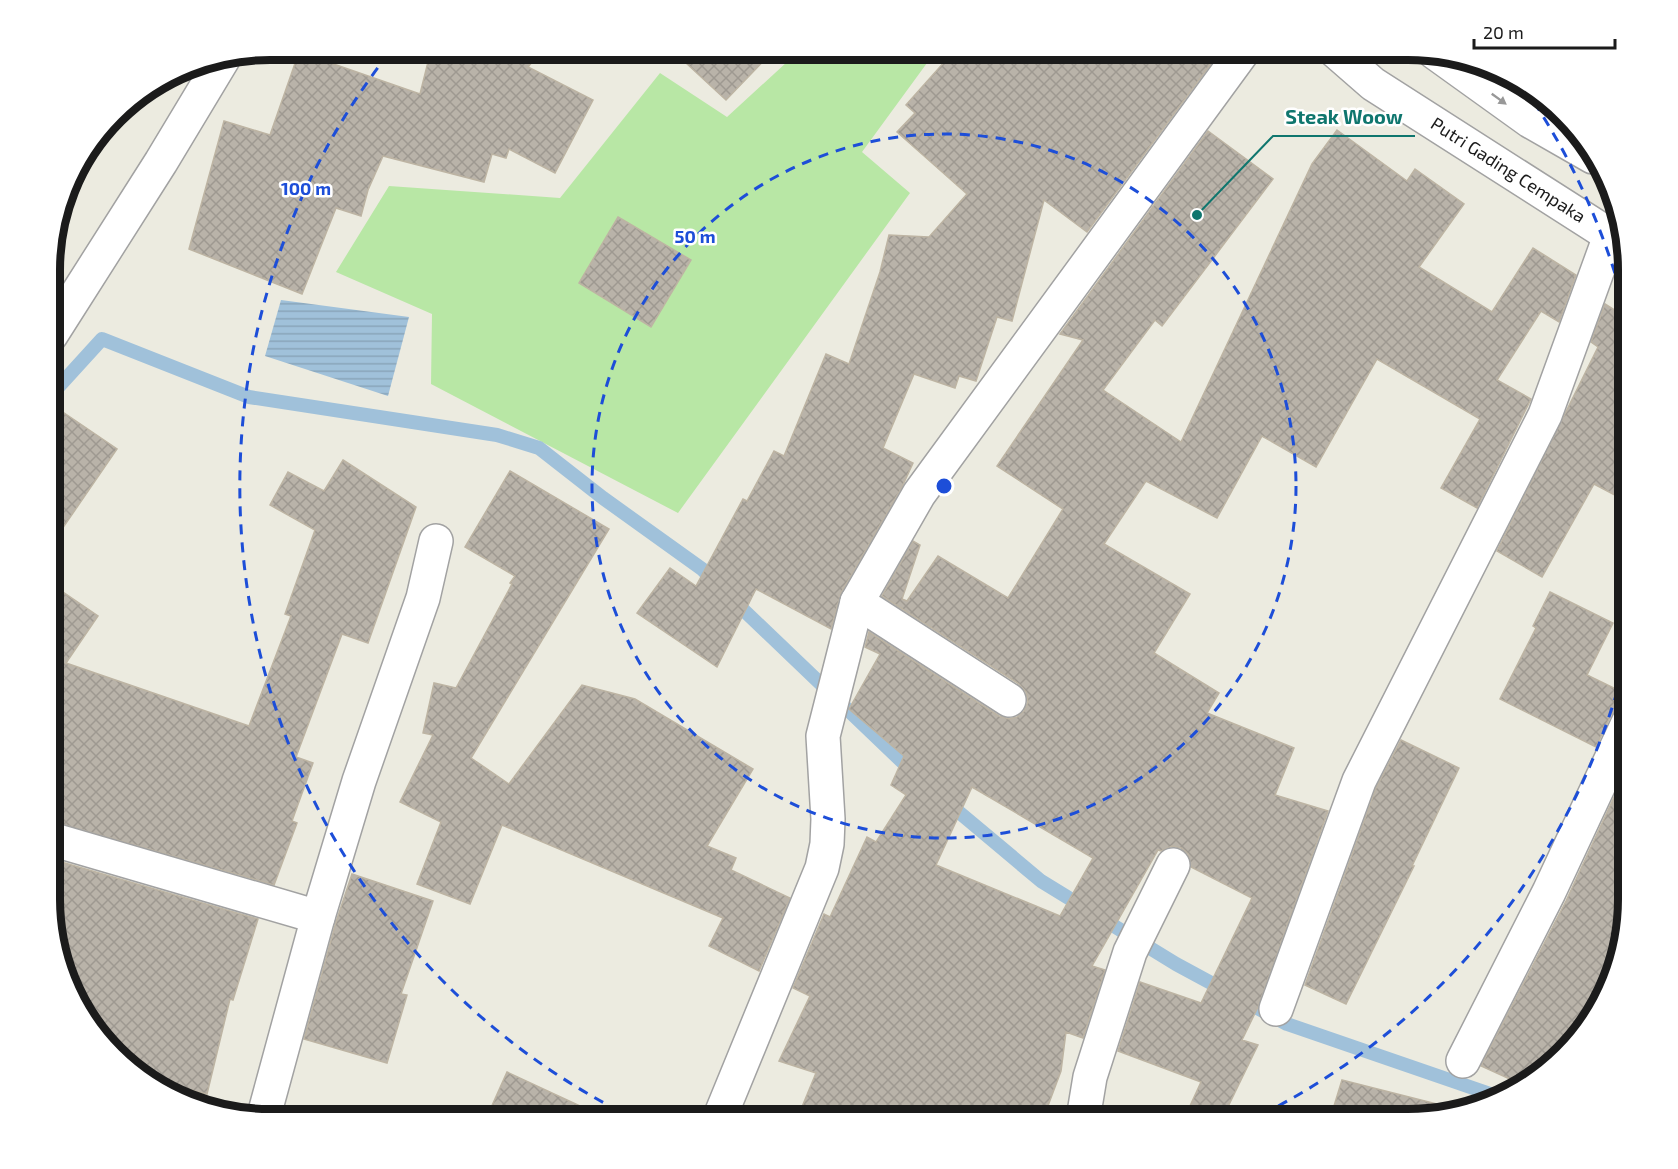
<svg xmlns="http://www.w3.org/2000/svg" width="1678" height="1169" viewBox="0 0 1678 1169" font-family="'Exo 2',sans-serif">
	<style>
		.grass { fill: #b8e7a5 }
		.water { fill: url(#water-rules) }
		.lines { fill: none; stroke-linecap: round; stroke-linejoin: round }
		.stream { stroke: #a0c1da; stroke-width: 14 }
		.building { fill: url(#building-cross-hatch); stroke: #bdb4a3; stroke-width: 1.5; fill-rule: evenodd }
		.minor-casing { stroke: #a2a2a2; stroke-width: 36 }
		.tertiary-casing { stroke: #a2a2a2; stroke-width: 36 }
		.minor { stroke: #fff; stroke-width: 33 }
		.tertiary { stroke: #fff; stroke-width: 33 }
		.oneway { fill: #989898 }
		.ring { fill: none; stroke: #1d4ed8; stroke-width: 3; stroke-dasharray: 10 8 }
		.labels { text-anchor: middle; stroke-width: 5; stroke-linejoin: round; paint-order: stroke }
		.street-label { font-size: 18px; fill: #1b1b1b; stroke: #fff }
		.rim { fill: none; stroke: #1b1b1b; stroke-width: 8 }
		.centre { fill: #1d4ed8; stroke: #fff; stroke-width: 3 }
		.ring-label { font-size: 18px; text-anchor: middle; font-weight: bold; fill: #1d4ed8; stroke: #fff; stroke-width: 5; stroke-linejoin: round; paint-order: stroke }
		.leader { fill: none; stroke: #0f766e; stroke-width: 2 }
		.callout-dot { fill: #0f766e; stroke: #fff; stroke-width: 2 }
		.callout-label { font-size: 20px; text-anchor: middle; font-weight: bold; fill: #0f766e; stroke: #fff; stroke-width: 5; stroke-linejoin: round; paint-order: stroke }
	</style>
	<defs>
		<pattern id="water-rules" width="6" height="5" patternUnits="userSpaceOnUse" patternTransform="scale(1.5)"><rect width="6" height="5" fill="#a0c1da"/><path d="M0 2.5h6" fill="none" stroke="#89a5ba"/></pattern>
		<pattern id="building-cross-hatch" width="8" height="8" patternUnits="userSpaceOnUse" patternTransform="scale(1.5)"><rect width="8" height="8" fill="#b9b3a9"/><path d="M0 0l8 8M0 8l8-8" fill="none" stroke="#9e9991"/></pattern>
	</defs>
	<rect width="100%" height="100%" fill="#ecebe0"/>
	<!-- grass -->
	<path class="grass" d="M800 50H914L927 63 862 152 910 193 678 513 431 384 432 314 336 272 389 186 560 198 660 73 727 117Z"/>
	<!-- water -->
	<path class="water" d="M281 300 409 317 388 396 265 356Z"/>
	<g class="lines">
		<!-- stream -->
		<g class="stream">
			<path d="M51 395 102 339 249 397 497 435 539 448 603 498 702 569 716 583"/>
			<path d="M732 599 915 774"/>
			<path d="M948 803 1041 881 1085 908"/>
			<path d="M1101 918 1176 964 1287 1024 1502 1098"/>
		</g>
	</g>
	<!-- building -->
	<g class="building">
		<path d="M431 50H542L528 67 593 100 555 173 509 149 506 158 492 154 484 182 383 156 368 190 361 216 336 208 302 294 189 249 224 121 270 135 299 52 420 94Z"/>
		<path d="M672 50H774L726 100Z"/>
		<path d="M955 50H1221L1087 232 1044 200 1012 321 997 317 976 381 959 376 955 388 914 374 883 448 913 463 902 487 841 593 831 629 756 589 717 667 637 613 670 568 696 586 743 499 747 501 774 451 784 456 826 354 849 364 880 272 889 235 929 237 967 194 897 132 915 113 906 105Z"/>
		<path d="M1337 130 1407 181 1415 169 1464 204 1419 267 1492 312 1533 248 1576 275 1559 322 1541 311 1497 380 1531 399 1477 508 1441 488 1480 419 1377 359 1316 467 1262 436 1217 518 1146 481 1104 544 1190 594 1154 653 1219 693 1207 713 1294 748 1275 795 1328 811 1258 1007 1242 1040 1258 1045 1222 1119H1184L1201 1082 1118 1051 1140 982 1201 1003 1252 898 1191 867 1188 854 1181 848 1172 846 1161 851 1158 850 1092 966 1105 970 1083 1038 1066 1032 1061 1071 1043 1119H797L816 1073 779 1061 810 996 793 988 824 914 830 917 867 837 876 842 906 795 891 785 904 756 849 709 880 654 865 647 869 632 999 716 1009 719 1017 717 1024 711 1028 702 1026 692 1019 684 882 596 913 541 920 545 902 599 907 601 938 556 1008 598 1063 509 997 466 1083 340 1060 334 1208 131 1273 179 1162 326 1155 320 1103 390 1181 442 1312 164ZM972 787 1093 858 1060 916 936 865Z"/>
		<path d="M618 217 691 260 651 327 579 283Z"/>
		<path d="M1628 288V502L1594 484 1542 577 1497 551 1598 347 1591 342 1605 304 1616 311Z"/>
		<path d="M51 404 117 449 51 545Z"/>
		<path d="M343 460 416 507 368 643 342 634 296 757 313 763 292 821 297 823 274 885 51 821V584L98 616 66 663 249 726 291 616 285 614 315 530 270 505 288 472 324 491Z"/>
		<path d="M510 471 609 529 471 758 509 784 582 685 635 699 753 769 707 846 736 858 731 870 790 898 759 971 709 946 723 918 502 825 470 904 417 884 441 822 400 802 433 735 423 733 434 683 456 688 512 584 510 583 515 576 465 547Z"/>
		<path d="M1550 592 1613 623 1587 675 1628 695V705L1618 707 1611 715 1596 747 1500 699 1536 628 1533 626Z"/>
		<path d="M1401 740 1459 768 1412 866H1414L1346 1004 1305 985 1376 788Z"/>
		<path d="M1628 767V913L1617 970 1583 1033 1521 1084 1481 1066 1566 901Z"/>
		<path d="M51 859 258 919 233 1000 230 999 207 1094 146 1079 136 1074 79 1009 51 928Z"/>
		<path d="M352 874 433 901 401 994 407 995 387 1063 304 1039 336 922Z"/>
		<path d="M507 1072 608 1119H486Z"/>
		<path d="M1342 1080 1445 1106V1111L1409 1119H1330Z"/>
	</g>
	<g class="lines">
		<defs>
			<g id="minor">
				<path d="M51 335 161 162 223 59"/>
				<path d="M857 602 1009 700"/>
				<path d="M51 839 318 917"/>
				<path d="M1276 1009 1359 781 1545 415 1610 236"/>
				<path d="M1463 1061 1549 892 1628 723"/>
				<path d="M263 1119 318 917 359 781 423 598 436 541"/>
				<path d="M719 1119 822 868 827 844 828 819 823 736 857 602 919 494 1244 50"/>
				<path d="M1083 1119 1090 1077 1130 952 1173 865"/>
			</g>
			<g id="tertiary">
				<path id="s1" d="M1334 50 1373 84 1625 245"/>
				<path d="M1434 52 1530 121 1593 157"/>
			</g>
		</defs>
		<!-- minor casing -->
		<use href="#minor" class="minor-casing"/>
		<!-- tertiary casing -->
		<use href="#tertiary" class="tertiary-casing"/>
		<!-- minor -->
		<use href="#minor" class="minor"/>
		<!-- tertiary -->
		<use href="#tertiary" class="tertiary"/>
	</g>
	<!-- one-way arrows -->
	<defs><path id="oneway-solid" d="M-6-.8H1V-3.2L6.5 0L1 3.2V.8H-6Z" transform="scale(1.5)"/></defs>
	<use class="oneway" href="#oneway-solid" transform="translate(1499 99) rotate(36)"/>
	<!-- distance rings -->
	<g class="ring">
		<circle cx="944" cy="486" r="352"/>
		<path d="M1627 656A704 704 0 0 1 1253 1119M635 1119A704 704 0 0 1 389 53M1524 87A704 704 0 0 1 1627 316"/>
	</g>
	<g class="labels">
		<!-- street labels -->
		<g class="street-label">
			<text dy="6" stroke="none"><textPath href="#s1" startOffset="212">Putri Gading Cempaka</textPath></text>
		</g>
	</g>
	<!-- crop -->
	<path d="M0 0H1678V1169H0ZM270 60H1408A210 210 0 0 1 1618 270V899A210 210 0 0 1 1408 1109H270A210 210 0 0 1 60 899V270A210 210 0 0 1 270 60Z" fill="#fff" fill-rule="evenodd"/>
	<path class="rim" d="M270 60H1408A210 210 0 0 1 1618 270V899A210 210 0 0 1 1408 1109H270A210 210 0 0 1 60 899V270A210 210 0 0 1 270 60Z"/>
	<circle cx="944" cy="486" r="9" class="centre"/>
	<g class="ring-label">
		<text x="306" y="195">100 m</text>
		<text x="695" y="243">50 m</text>
	</g>
	<!-- callouts -->
	<path class="leader" d="M1197 215L1273 136H1415"/>
	<circle class="callout-dot" cx="1197" cy="215" r="6"/>
	<g class="callout-label">
		<text x="1344" y="124">Steak Woow</text>
	</g>
	<!-- scale -->
	<path d="M1474 39v9h141v-9" fill="none" stroke="#1b1b1b" stroke-width="3"/>
	<text x="1483" y="39" font-size="18" fill="#1b1b1b" stroke="#ffffff" stroke-width="4.5" paint-order="stroke">20 m</text>
</svg>
